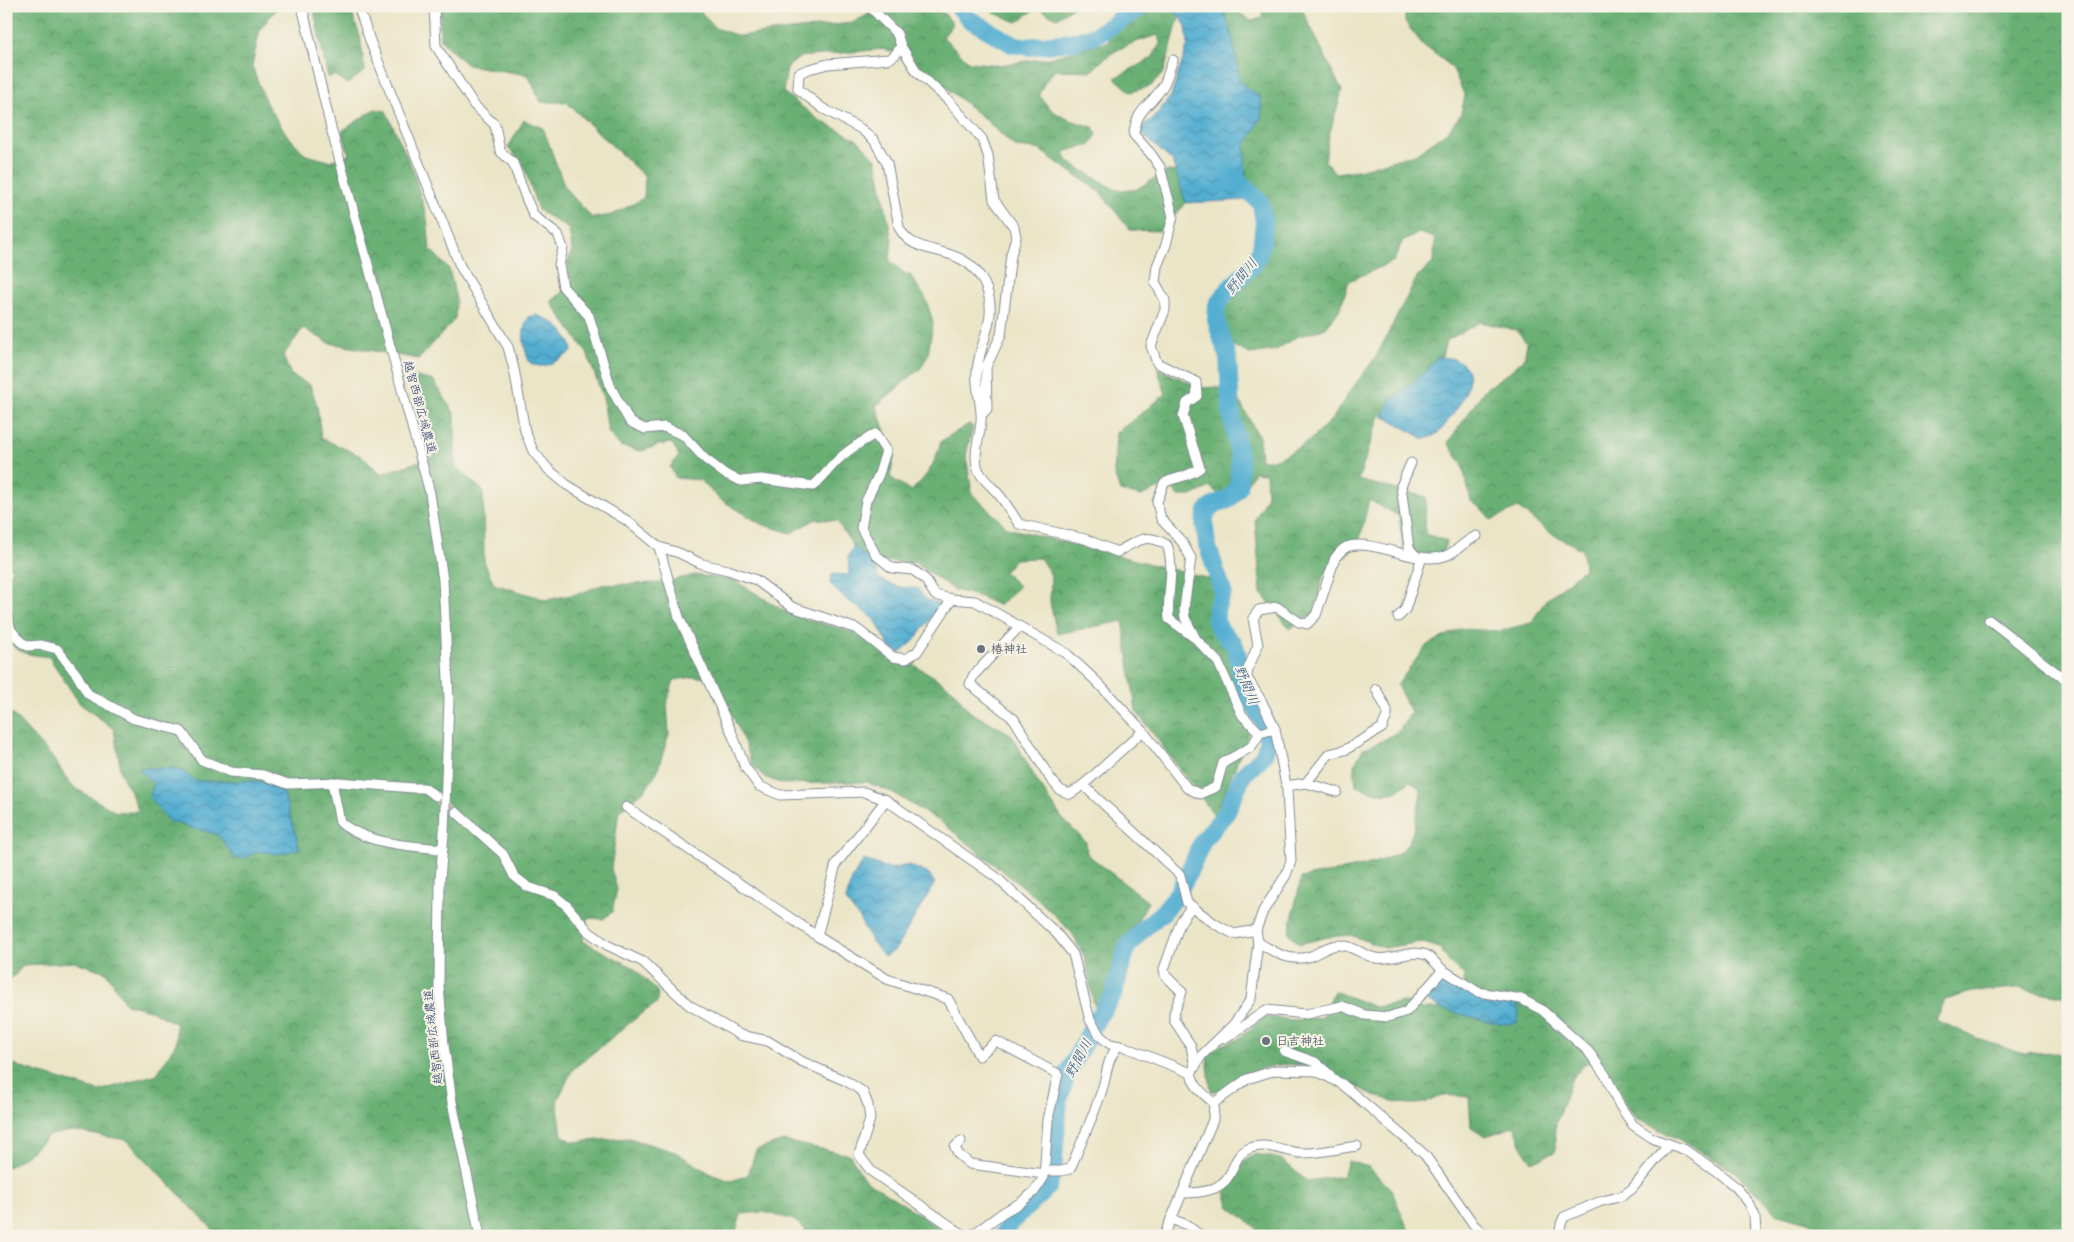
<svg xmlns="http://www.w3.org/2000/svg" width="2074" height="1242" viewBox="0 0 2074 1242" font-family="Pangolin,'Klee One',sans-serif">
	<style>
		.forest { fill: url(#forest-crowns); stroke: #42706a }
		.water { fill: url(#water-waves); stroke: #376e98 }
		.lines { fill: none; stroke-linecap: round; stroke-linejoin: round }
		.river { stroke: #53aed1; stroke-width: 18 }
		.minor-tunnel { stroke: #c1c1b2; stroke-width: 9; stroke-dasharray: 9 4.5; stroke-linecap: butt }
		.minor-casing { stroke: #838a92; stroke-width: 11 }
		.minor { stroke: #fff; stroke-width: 9 }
		.worship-dot { fill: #6b7280; stroke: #f7f3e8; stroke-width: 2 }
		.labels { text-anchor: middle; stroke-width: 4; stroke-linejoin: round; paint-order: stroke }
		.street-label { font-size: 12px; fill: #1b2f5e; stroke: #f7f3e8 }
		.worship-label { font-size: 12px; font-weight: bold; fill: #5b616d; stroke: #f7f3e8; text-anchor: start }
		.water-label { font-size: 14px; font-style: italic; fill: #2c5580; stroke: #f7f3e8 }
	</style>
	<defs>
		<pattern id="forest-crowns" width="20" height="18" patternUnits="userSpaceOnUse" patternTransform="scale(1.25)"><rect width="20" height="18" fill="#6ab075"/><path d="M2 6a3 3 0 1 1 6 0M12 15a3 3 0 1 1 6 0" fill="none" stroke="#569063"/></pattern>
		<pattern id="water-waves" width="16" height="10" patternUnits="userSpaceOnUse" patternTransform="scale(1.25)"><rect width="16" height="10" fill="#53aed1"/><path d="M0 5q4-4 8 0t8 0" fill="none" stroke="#448ead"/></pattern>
	</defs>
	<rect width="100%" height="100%" fill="#f7f3e8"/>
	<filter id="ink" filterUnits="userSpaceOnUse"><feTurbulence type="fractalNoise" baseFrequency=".02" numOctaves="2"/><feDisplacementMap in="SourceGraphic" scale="10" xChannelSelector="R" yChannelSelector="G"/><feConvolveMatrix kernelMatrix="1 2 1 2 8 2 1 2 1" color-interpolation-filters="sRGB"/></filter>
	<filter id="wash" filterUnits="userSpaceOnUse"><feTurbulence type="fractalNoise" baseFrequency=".0096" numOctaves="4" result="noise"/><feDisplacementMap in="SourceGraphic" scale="20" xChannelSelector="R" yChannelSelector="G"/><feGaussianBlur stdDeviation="1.12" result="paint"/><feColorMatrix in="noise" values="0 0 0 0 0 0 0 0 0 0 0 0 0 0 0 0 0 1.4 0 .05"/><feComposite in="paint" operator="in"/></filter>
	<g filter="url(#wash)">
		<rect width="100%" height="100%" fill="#ebe5c7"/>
		<!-- forest -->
		<g class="forest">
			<path d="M6 6H279L260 29 252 66 266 103 287 135 306 155 329 161 349 155 342 131 375 109 386 111 413 170 427 218 430 249 449 269 456 299 455 319 419 359 329 343 303 328 283 356 291 375 310 385 317 405 321 438 361 456 381 474 435 456 413 376 434 381 455 415V466L483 491 484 561 494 584 547 600 581 593 601 585 661 583 695 575 734 580 791 615 853 632 930 674 953 690 970 712 1011 734 1037 781 1061 817 1086 842 1087 854 1148 902 1138 920 1119 945 1106 990 1099 1005H1094L1085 958 1072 933 1038 899 941 822 891 792 866 782 783 784 764 777 752 764 745 744 716 678 693 677 674 680 667 702 669 734 657 772 645 790 619 811 611 869 617 889 612 912 603 919 588 918 583 941 634 968 658 992 657 1003 641 1014 573 1069 557 1101 562 1135 573 1142 629 1138 675 1152 713 1175 731 1181 748 1175 756 1150 783 1141 850 1155 864 1179 953 1236H813L794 1220 764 1212 741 1214 735 1236H219L127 1140 72 1131 50 1135 27 1155 6 1168V1060L22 1068 99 1091 157 1074 176 1043V1024L150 1010 126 1004 106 972 75 962 24 965 6 984V713L12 714 51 756 72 786 116 812 139 811 121 773 114 729 80 704 49 657C30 654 13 655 6 634V575L12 571 6 552Z"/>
			<path d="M313 6H349L360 36 365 71 347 84 334 75 328 78Z"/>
			<path d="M440 6H696L715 28 739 36 852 23 884 6H916L944 13 953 24 943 37 969 62 999 65 1049 58 1108 42C1112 34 1117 20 1123 14 1135 4 1169 3 1181 10L1164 72 1151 86 1131 92 1115 78 1152 58 1161 42 1158 35C1132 43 1110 49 1092 71L1055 70 1045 82 1039 94C1052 117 1070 120 1093 127L1097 134 1091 144 1064 152 1068 162 1116 190H1135L1168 171 1184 172 1190 194 1182 208 1160 231 1130 230 1100 192 1038 149 1015 147 987 121 911 59 884 49 800 57 787 68 783 92 819 120 858 140 876 159 892 240 890 261 904 273 910 275 925 297 933 322 928 354 921 368 876 406 894 456 890 477 911 491C928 476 936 462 941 441L969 424 973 427 966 455 972 494 1008 528 1210 579 1249 733 1215 816 1136 711 1123 621 1057 634 1050 602 1051 575 1040 558 1015 559 1004 572 1019 586 999 606 981 597 954 590 915 563 862 560 837 521 816 519 791 533 761 524 718 498 700 480 676 478 670 467 679 456 672 443 659 445 641 451 620 446 608 432 603 398 587 353 551 302 571 284 567 265 572 250 569 229 538 210 523 163 508 148 524 120 543 128 565 188 592 218 612 215 644 198 645 177 566 102H541L528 75 467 65 440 40Z"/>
			<path d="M988 6H1074L1057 18 1037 8 1017 22 994 13Z"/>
			<path d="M1211 6H1234L1236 10 1251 21 1262 18 1263 6 1301 7 1342 91 1329 135 1325 161 1335 173 1359 170 1415 154 1447 132 1461 114 1465 96 1452 67 1423 45 1405 22V6H2068V997L2017 988 1972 992 1944 1000 1935 1020 1984 1041 2024 1054 2052 1052 2068 1057V1236H1824V1227L1776 1213 1736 1173 1690 1145 1637 1119 1625 1104 1611 1073 1587 1062 1572 1078 1556 1123 1555 1152 1532 1162 1523 1149 1515 1126 1486 1136 1471 1127 1469 1097 1442 1095C1399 1125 1343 1071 1299 1065 1279 1062 1255 1069 1238 1079 1228 1085 1223 1092 1211 1091L1207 1057 1217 1047 1238 1039 1265 1017 1294 1020 1323 1017 1334 991 1375 1007 1404 1002 1423 1009H1442L1464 994V975L1449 962 1440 948 1420 942 1384 948 1351 935 1328 937 1299 944 1289 933 1301 878C1327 872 1389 866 1406 846 1415 835 1419 804 1421 790L1410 781C1389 800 1381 794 1356 786L1354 765 1363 749 1382 741 1400 730 1411 712 1397 685 1427 645 1460 629 1499 631 1531 623 1546 600 1584 569 1582 550 1549 532 1518 508 1491 520 1483 510 1471 501 1462 464 1448 443 1485 389 1508 373 1524 359 1527 343 1516 330 1480 322 1446 341 1437 374 1399 407 1380 416 1358 480 1426 497 1425 534 1447 541 1439 561 1405 563 1399 516 1369 500 1359 543 1323 576 1314 614 1290 629 1261 593 1255 520 1267 495 1266 473 1254 472 1241 494 1222 497 1210 487 1191 496H1178L1169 484 1141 496 1120 491 1114 473 1116 433 1166 394 1157 368 1201 388 1215 387 1235 393 1259 437 1261 460H1273L1289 453 1309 441 1333 418 1350 391 1376 357 1417 277 1433 263 1435 238 1419 233 1402 242 1394 261 1349 281 1340 309 1326 328 1296 337 1276 350 1250 354 1229 344C1226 334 1222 324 1223 313 1225 297 1249 273 1259 260L1256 206 1237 190Z"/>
			<path d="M1256 1154 1281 1159 1307 1181 1343 1176 1348 1161 1369 1167 1391 1189 1411 1236H1258L1255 1227 1230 1207 1225 1193 1237 1165Z"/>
		</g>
		<!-- water -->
		<g class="water">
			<path d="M1119 6H1154L1139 12 1110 30 1107 25 1109 18Z"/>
			<path d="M1164 6H1221C1233 30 1236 58 1240 83L1259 96 1262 108 1261 118 1245 147 1246 200 1186 203 1172 161 1142 134 1140 127 1152 120 1171 96 1188 44 1186 26 1178 14Z"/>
			<path d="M536 315C553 320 570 332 572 352 557 359 545 373 529 362 524 347 520 331 529 317Z"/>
			<path d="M1437 357C1484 357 1470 393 1450 418 1446 423 1441 432 1435 435 1432 437 1427 438 1424 439L1390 419 1383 417 1390 401 1426 371Z"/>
			<path d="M854 546 864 556 875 563 878 578C892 586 903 589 918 588L924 598 940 605 914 641 900 653 890 648 875 619 843 597 830 584 832 574 849 575 848 556Z"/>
			<path d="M138 768H177L196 781H259L283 792 300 849 279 854 258 851 246 858 236 859 218 835 168 821 149 797 154 784Z"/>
			<path d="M864 860 890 869 909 865 929 874 935 883 895 950 884 957 870 939 859 918 846 901C848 887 855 871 864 860Z"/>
			<path d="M1443 979 1449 980 1474 994 1518 1006 1519 1015 1517 1023 1499 1024 1442 1009 1425 1000 1427 994Z"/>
		</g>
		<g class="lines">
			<!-- river -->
			<g class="river">
				<path d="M958 6 969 19 1012 44 1028 47 1077 41 1096 35 1143 6"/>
				<path d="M1002 1236 1010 1223 1048 1187 1053 1170 1059 1100 1067 1074 1098 1017 1113 995 1127 947 1145 927 1163 912 1177 894 1188 874 1203 840 1226 813 1243 775 1263 756 1268 742 1264 722 1250 699 1241 676 1237 652 1234 644 1221 631 1216 622V609L1223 592 1207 544 1204 522 1207 511 1217 503 1228 500 1238 488 1240 460 1231 411 1228 358 1216 320 1217 305 1228 290 1254 264 1261 248 1264 223 1261 203 1228 172"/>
			</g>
		</g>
	</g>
	<g filter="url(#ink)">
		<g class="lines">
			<!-- minor-tunnel -->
			<path class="minor-tunnel" d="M436 796 456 812"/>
			<defs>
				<g id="minor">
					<path d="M302 6 331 128 430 493 443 580 449 700 444 834 440 879 439 986 444 1045 452 1102 480 1236"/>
					<path d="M358 6 372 46 460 266 508 347 514 369 525 431 533 451 548 469 567 485 626 520 659 547 679 553 702 564 728 570 756 580 792 607 857 629 893 657 906 659 917 652 952 599"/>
					<path d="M434 6 436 46 474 105 495 125 500 151 513 163 526 198 534 216 558 234 563 248 559 265 563 287 589 316 611 388 630 422 645 429 664 427 683 435 704 458 725 474 741 481 761 479 813 486C823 478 830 467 840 458 850 448 863 441 875 434L886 451 879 474 866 501 861 528 876 555 892 568 913 570 925 579 935 595 952 599 975 601 1066 653 1097 682 1143 731 1187 788 1200 794 1216 787 1223 763 1251 747 1260 733 1275 729 1287 790 1291 861 1286 875 1263 911 1256 930 1258 942 1251 999 1234 1024 1202 1055 1191 1073C1194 1087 1203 1094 1214 1103L1213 1120 1164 1236"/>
					<path d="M869 6 897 34 901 46 895 55 889 59 828 64 809 69 799 73 798 89 822 108 861 129 874 140 887 163 899 227C914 261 962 239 984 283 999 314 983 334 978 364 974 381 980 396 981 413 983 431 973 446 977 466 979 477 993 487 1000 496 1007 505 1013 515 1019 524L1085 539 1117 552C1138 541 1145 532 1167 545 1176 569 1166 594 1169 619L1196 639 1218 662 1242 715 1260 733"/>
					<path d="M901 46 917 72 949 101 982 139 988 155 994 200 1014 227 1016 237 1011 255 1001 335 986 367 987 409 982 414"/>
					<path d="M1173 60C1169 69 1167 82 1161 89 1149 107 1135 111 1134 135L1151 154 1160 167 1173 216 1166 245 1157 266 1155 282 1165 300V310L1151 346 1157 363 1196 382 1197 396 1187 403 1183 416 1200 468C1189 477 1176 477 1164 483L1157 502 1161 519 1182 542 1191 558 1184 609 1185 618 1195 637"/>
					<path d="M1411 463 1401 486 1409 548 1416 556"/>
					<path d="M659 547 679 617 731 731 745 767 759 786 780 795 864 792 886 800 996 877 1057 934 1073 954 1090 1020 1100 1036 1110 1044 1125 1047 1191 1073"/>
					<path d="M6 612 11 630 21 642 28 646 41 645 57 649 77 675 88 694 134 719 181 731 202 760 231 772 263 775 288 784 339 782 413 788H424L436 796"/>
					<path d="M1398 617 1405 610 1422 557"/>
					<path d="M1989 620C2016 640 2040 662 2068 681"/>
					<path d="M1019 627 973 676 970 684 1014 719 1050 778 1060 790 1070 794 1083 785"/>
					<path d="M1275 729 1262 702 1247 678 1248 669 1258 645 1253 618 1259 610 1277 607 1299 622 1307 624 1316 615 1335 558C1339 553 1343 547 1350 546 1376 540 1417 565 1445 556 1456 553 1465 540 1477 536"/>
					<path d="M1143 731 1083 785 1180 875 1187 903 1215 924 1234 934 1256 930"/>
					<path d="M332 782 340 822C365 844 411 846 443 849"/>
					<path d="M1306 783 1337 792"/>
					<path d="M1286 786 1306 783 1329 754 1345 750 1382 728 1387 716V710L1376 689"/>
					<path d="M626 807 817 936 887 979 948 999 979 1056 996 1041 1058 1074 1048 1120 1044 1177 1034 1192 1020 1203 1004 1212 971 1236"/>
					<path d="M456 812 503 854 514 876 528 887 555 896 567 906 589 932 607 945 643 962 689 1005 740 1035 768 1041 801 1061 848 1082 863 1092 868 1105 870 1119 859 1155 871 1171 965 1236"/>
					<path d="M1192 906 1181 921 1164 969 1165 975 1182 992 1174 1013V1020L1191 1046 1195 1067"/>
					<path d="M817 936 836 864 886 800"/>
					<path d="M1258 942C1275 953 1291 963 1311 956 1321 952 1328 945 1340 945 1352 945 1364 956 1376 958 1392 961 1410 949 1426 955 1431 957 1438 966 1443 970"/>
					<path d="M1224 1038 1238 1030 1266 1010 1306 1014 1342 1006 1365 1015 1388 1017 1407 1011 1443 970 1478 992 1521 999 1542 1010 1588 1051 1606 1076 1620 1106 1633 1125 1654 1139 1686 1150 1716 1171 1736 1187 1749 1203 1755 1216 1756 1236"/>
					<path d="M1284 1051 1315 1062 1330 1075"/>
					<path d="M1214 1103 1247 1079 1276 1070 1316 1071 1342 1084 1425 1155 1474 1225 1486 1236"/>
					<path d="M961 1141 955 1147 958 1154 970 1164 1044 1174"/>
					<path d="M1044 1171H1061L1070 1169C1081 1144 1092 1119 1101 1093 1108 1074 1105 1062 1118 1046"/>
					<path d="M1182 1193C1199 1193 1220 1192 1230 1174 1236 1163 1236 1154 1250 1148 1267 1142 1283 1151 1300 1153 1318 1154 1339 1148 1357 1146"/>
					<path d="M1171 1219 1187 1225 1201 1236"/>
					<path d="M806 1235V1236"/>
					<path d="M1559 1236 1561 1224 1564 1217 1599 1202 1622 1196 1632 1189 1669 1144"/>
				</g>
			</defs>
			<!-- minor casing -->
			<use href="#minor" class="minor-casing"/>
			<!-- minor -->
			<use href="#minor" class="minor"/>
		</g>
	</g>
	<!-- markers -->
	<g class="worship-dot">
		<circle cx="981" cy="649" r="5"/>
		<circle cx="1266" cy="1041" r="5"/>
	</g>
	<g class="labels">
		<!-- street labels -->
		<g class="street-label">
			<text transform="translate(420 407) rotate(75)" y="4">越智西部広域農道</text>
			<text transform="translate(433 1037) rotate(-96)" y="4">越智西部広域農道</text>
		</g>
		<!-- worship labels -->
		<g class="worship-label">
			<text x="991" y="653">椿神社</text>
			<text x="1276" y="1045">日吉神社</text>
		</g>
		<!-- water labels -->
		<g class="water-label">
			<text transform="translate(1241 276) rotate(-51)" y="5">野間川</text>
			<text transform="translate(1247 685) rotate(68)" y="5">野間川</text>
			<text transform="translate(1078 1058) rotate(-62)" y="5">野間川</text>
		</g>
	</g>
	<!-- margin -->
	<rect width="2074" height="1242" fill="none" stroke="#f7f3e8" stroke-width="25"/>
</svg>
